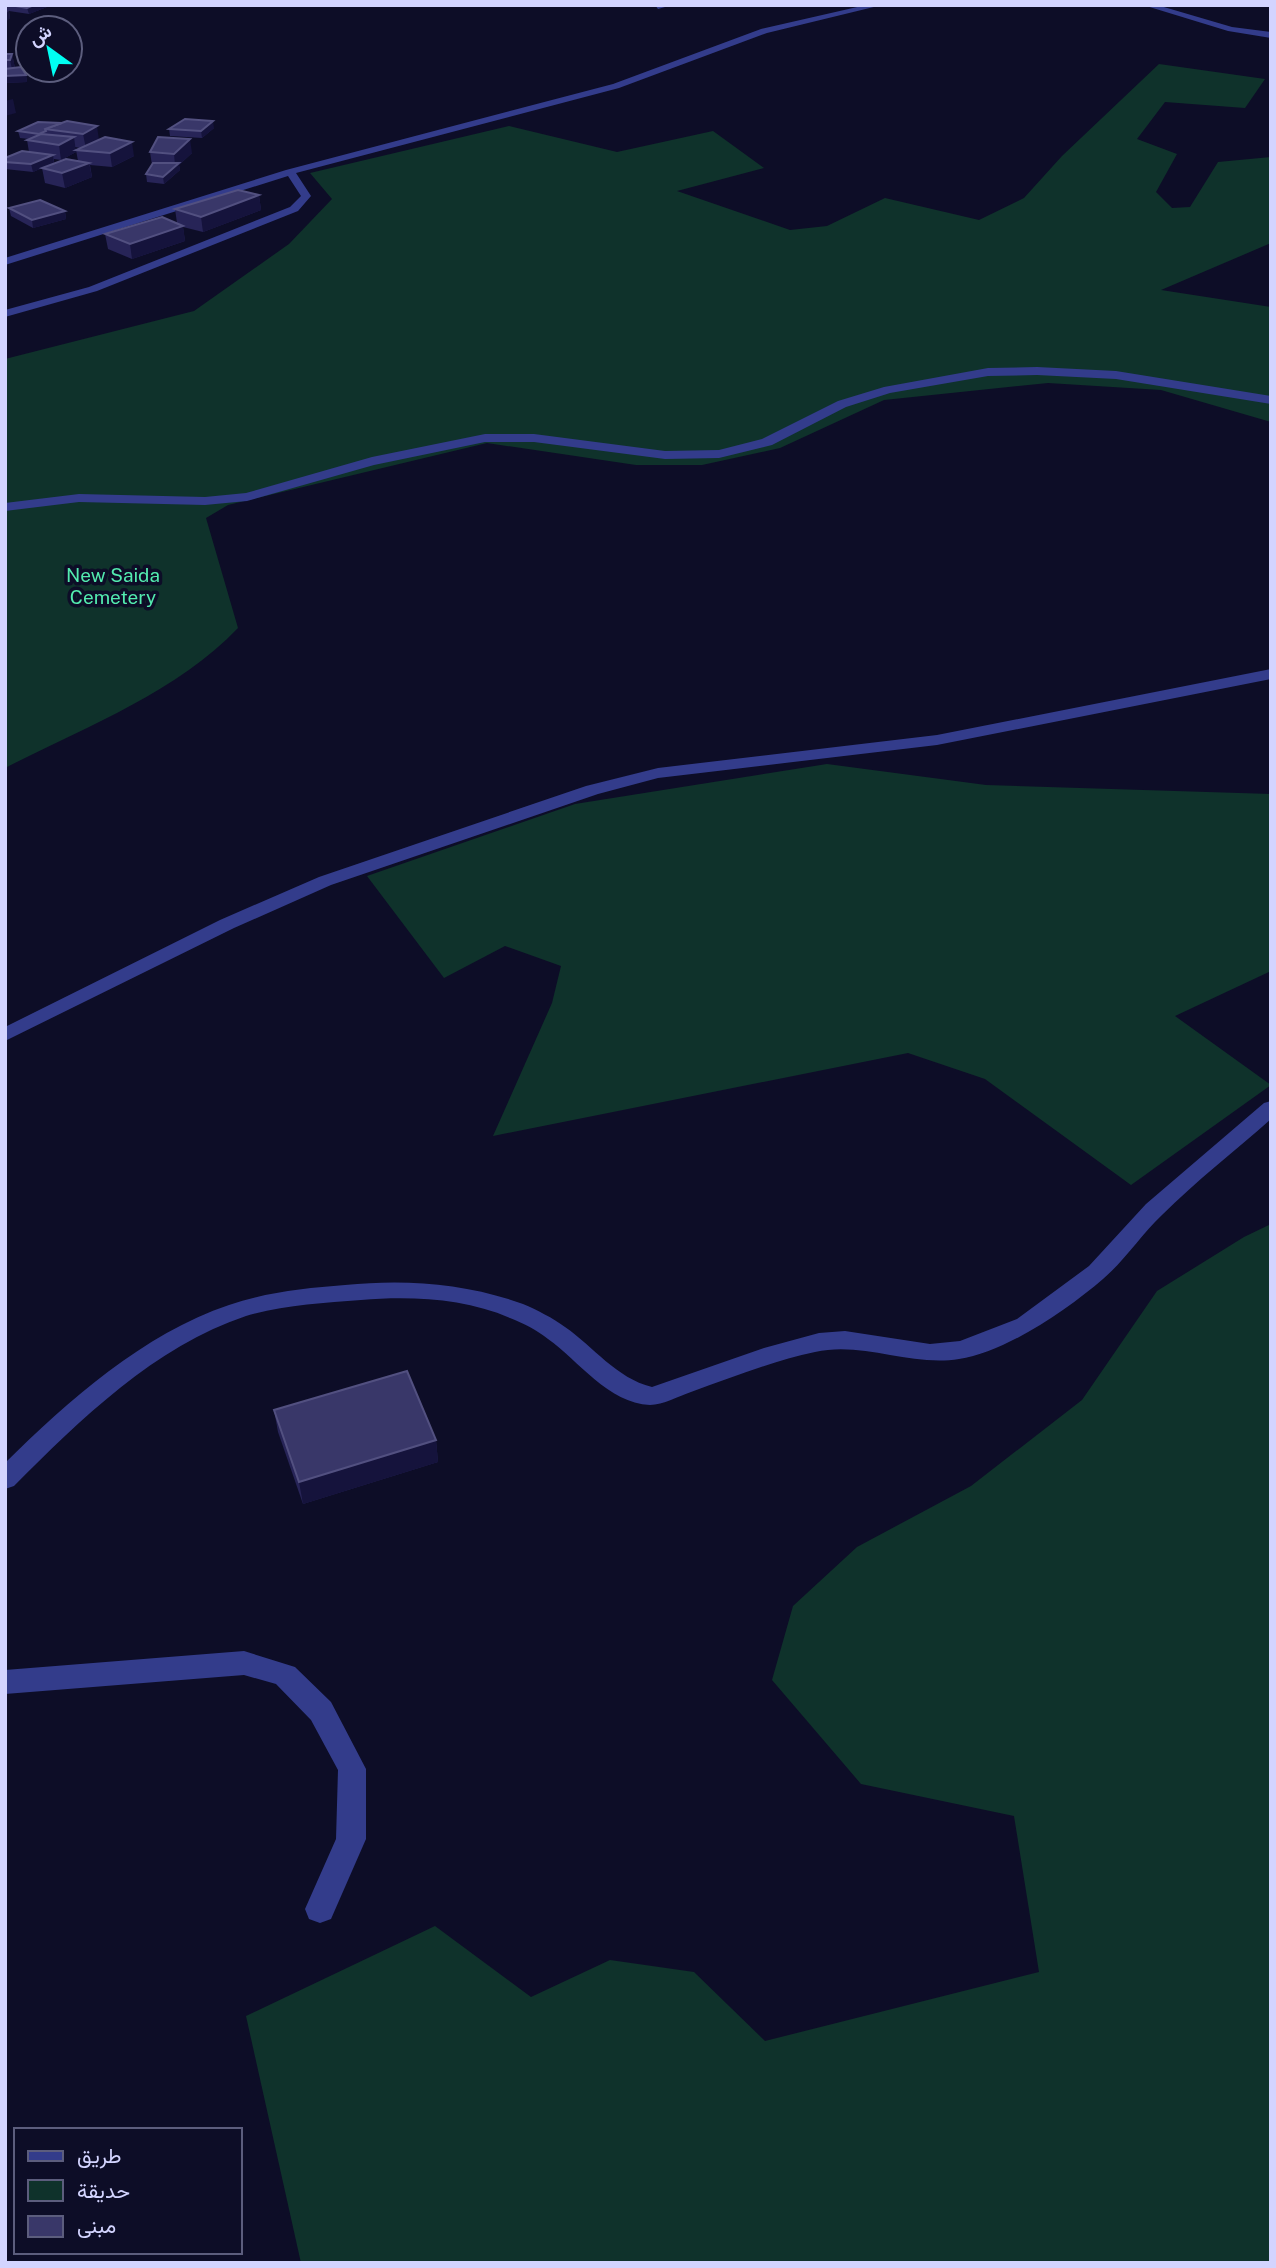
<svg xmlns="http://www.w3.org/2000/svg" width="1276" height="2268" viewBox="0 0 1276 2268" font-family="'Public Sans',Vazirmatn,sans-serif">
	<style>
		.green { fill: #0f322b }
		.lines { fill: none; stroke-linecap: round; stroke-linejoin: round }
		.minor { fill: #333c8b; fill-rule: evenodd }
		.wall { fill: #272457 }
		.shaded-wall { fill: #15133c }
		.building { fill: #393769; stroke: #525080; stroke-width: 2 }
		.labels { text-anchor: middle; stroke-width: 7; stroke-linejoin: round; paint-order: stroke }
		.far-park-label { font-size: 19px; fill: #53ebaf; stroke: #0d0d27 }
	</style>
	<rect width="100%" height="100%" fill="#0d0d27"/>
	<!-- green -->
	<g class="green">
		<path d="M1159 64 1265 79 1245 108 1165 102 1137 139 1177 154 1156 192 1172 208 1190 207 1218 162 1271 157V243L1161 290 1271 307V422L1161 390 1048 383 884 400 780 448 702 465H636L487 443 228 505 206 518 238 628C176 693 85 727 5 768V359L194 311 289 244 332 199 310 173 509 126 617 152 713 131 764 168 677 191 790 230 827 226 885 198 979 220 1024 198 1062 156Z"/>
		<path d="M827 764 986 785 1271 794V971L1175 1016 1271 1085 1131 1185 985 1079 908 1053 493 1136 552 1003 561 966 505 946 444 978 367 876 575 804Z"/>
		<path d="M1271 1224V2263H301L246 2016 435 1926 531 1997 610 1960 694 1972 765 2041 1039 1972 1014 1816 861 1784 772 1680 793 1606 857 1547 971 1486 1082 1400 1157 1291 1244 1237Z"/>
	</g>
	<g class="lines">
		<!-- minor -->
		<g class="minor">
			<path d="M655 5H672L658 9Z"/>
			<path d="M866 5H882L767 33 619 88 296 173 311 196 298 211 97 291 5 317V310L89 287 290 207 301 196 288 176 5 265V258L286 170 613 84 761 29Z"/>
			<path d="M1143 5H1157L1232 27 1271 32V38L1228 31Z"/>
			<path d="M1037 367 1116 371 1271 396V404L1116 379 1037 375 988 376 890 393 846 407 772 445 719 458 665 459 534 442H485L374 465 247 501 205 505 79 502 5 511V503L79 494 205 497 246 493 372 457 485 434H534L665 451 719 450 762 439 838 401 884 387 988 368Z"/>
			<path d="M1271 669V679L937 745 658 778 598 794 331 885 234 928 5 1041V1027L220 920 319 877 586 786 658 768 937 735Z"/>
			<path d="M1271 1101V1119C1235 1151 1196 1181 1162 1215 1141 1235 1125 1260 1103 1279 1067 1310 1006 1352 959 1359 911 1367 863 1341 815 1352 773 1361 732 1377 691 1392 679 1396 663 1405 650 1405 608 1403 579 1361 548 1339 537 1330 523 1323 510 1318 464 1298 410 1296 361 1300 323 1303 282 1305 246 1316 155 1346 80 1420 14 1486L5 1489V1463C69 1400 143 1334 229 1305 267 1292 306 1288 345 1285 405 1279 465 1283 523 1304 537 1310 553 1318 565 1327 594 1347 616 1378 652 1387L764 1348 819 1333 845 1331 930 1344 960 1341 1017 1319 1089 1266 1146 1204 1264 1103Z"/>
			<path d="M244 1651 295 1667 331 1702 366 1769V1839L331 1919 320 1923 309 1919 305 1909 336 1839 338 1770 311 1720 276 1684 244 1675 5 1694V1670Z"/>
		</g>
	</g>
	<!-- wall -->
	<g class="wall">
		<path d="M5 5H52L29 14 9 11 10 18 5 22V11H8H5Z"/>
		<path d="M5 54H12L15 68 26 75 27 82 5 83Z"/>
		<path d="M62 123 99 139 134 156 112 167 90 165 92 177 65 188 45 183 42 168 78 161 76 150 80 148 75 147 76 152 61 160 54 159V163L33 172 5 169V158L29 152 27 140 29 139 20 138 18 131Z"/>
		<path d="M214 128 202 138 170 136 169 129Z"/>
		<path d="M150 152 192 153 179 165 180 170 164 184 147 182 146 174 152 165Z"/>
		<path d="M259 195 261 210 203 232 183 227 185 241 132 259 108 249 105 234 177 223 175 209Z"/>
		<path d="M9 208 65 211 66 219 33 228 11 216Z"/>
		<path d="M274 1410 436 1440 438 1462 303 1504 278 1432Z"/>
	</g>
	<!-- shaded-wall -->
	<g class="shaded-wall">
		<path d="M34 5H52L29 14 27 8Z"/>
		<path d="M9 11 10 18 5 22V14Z"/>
		<path d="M12 54 15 68 13 74 10 60Z"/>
		<path d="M26 75 27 82 5 83V76Z"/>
		<path d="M13 99 16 113 5 116V101Z"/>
		<path d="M213 121 214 128 202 138 201 131Z"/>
		<path d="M97 126 99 140 86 149 83 134Z"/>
		<path d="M74 137 76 152 61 160 59 145Z"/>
		<path d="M190 139 192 153 179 165 180 170 164 184 163 177 175 165 174 154Z"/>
		<path d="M132 142 134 156 112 167 110 153Z"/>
		<path d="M53 155 54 163 33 172 31 164Z"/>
		<path d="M89 163 92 177 65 188 62 173Z"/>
		<path d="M259 195 261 210 203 232 201 217Z"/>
		<path d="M65 211 66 219 33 228 32 220Z"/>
		<path d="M183 226 185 241 132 259 130 244Z"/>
		<path d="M436 1440 438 1462 303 1504 299 1482Z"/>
	</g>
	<!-- building -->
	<g class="building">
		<path d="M10 5H34L27 8Z"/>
		<path d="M5 54H12L10 60H5Z"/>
		<path d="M21 67 26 75 5 76V69Z"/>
		<path d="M185 119 213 121 201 131 169 129Z"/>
		<path d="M67 121 97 126 83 134 45 129Z"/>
		<path d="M38 122 62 123 45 129 46 131 39 134 18 131Z"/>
		<path d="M41 134 74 137 59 145 27 140Z"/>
		<path d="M105 137 132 142 110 153 76 150Z"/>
		<path d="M158 137 190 139 174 154 150 152Z"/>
		<path d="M22 151 53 155 31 164 5 162V158Z"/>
		<path d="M66 159 89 163 62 173 42 168Z"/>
		<path d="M153 163H179L163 177 146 174Z"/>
		<path d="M238 190 259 195 201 217 175 209Z"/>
		<path d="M40 200 65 211 32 220 9 208Z"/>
		<path d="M162 217 183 226 130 244 105 234Z"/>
		<path d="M407 1371 436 1440 299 1482 274 1410Z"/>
	</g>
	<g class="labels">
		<!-- far-park labels -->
		<g class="far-park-label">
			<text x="113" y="582">New Saida<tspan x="113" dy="22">Cemetery</tspan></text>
		</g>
	</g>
	<!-- border -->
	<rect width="1276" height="2268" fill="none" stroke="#d3d4ff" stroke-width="14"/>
	<!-- legend -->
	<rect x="14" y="2128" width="228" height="126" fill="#0d0d27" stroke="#5c5d7d" stroke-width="2"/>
	<rect x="28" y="2151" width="35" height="10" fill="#333c8b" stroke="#5c5d7d" stroke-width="2"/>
	<text x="77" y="2163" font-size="21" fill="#d3d4ff">طريق</text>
	<rect x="28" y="2180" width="35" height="21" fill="#0f322b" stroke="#5c5d7d" stroke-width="2"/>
	<text x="77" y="2198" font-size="21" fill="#d3d4ff">حديقة</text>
	<rect x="28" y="2216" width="35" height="21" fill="#393769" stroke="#5c5d7d" stroke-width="2"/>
	<text x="77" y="2233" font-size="21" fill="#d3d4ff">مبنى</text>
	<!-- north arrow -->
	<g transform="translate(49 49) rotate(327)"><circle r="33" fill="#0d0d27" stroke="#5c5d7d" stroke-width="2"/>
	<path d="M0-5L12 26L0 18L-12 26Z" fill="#00fef2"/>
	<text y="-10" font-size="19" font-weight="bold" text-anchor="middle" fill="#d3d4ff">ش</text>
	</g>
</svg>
